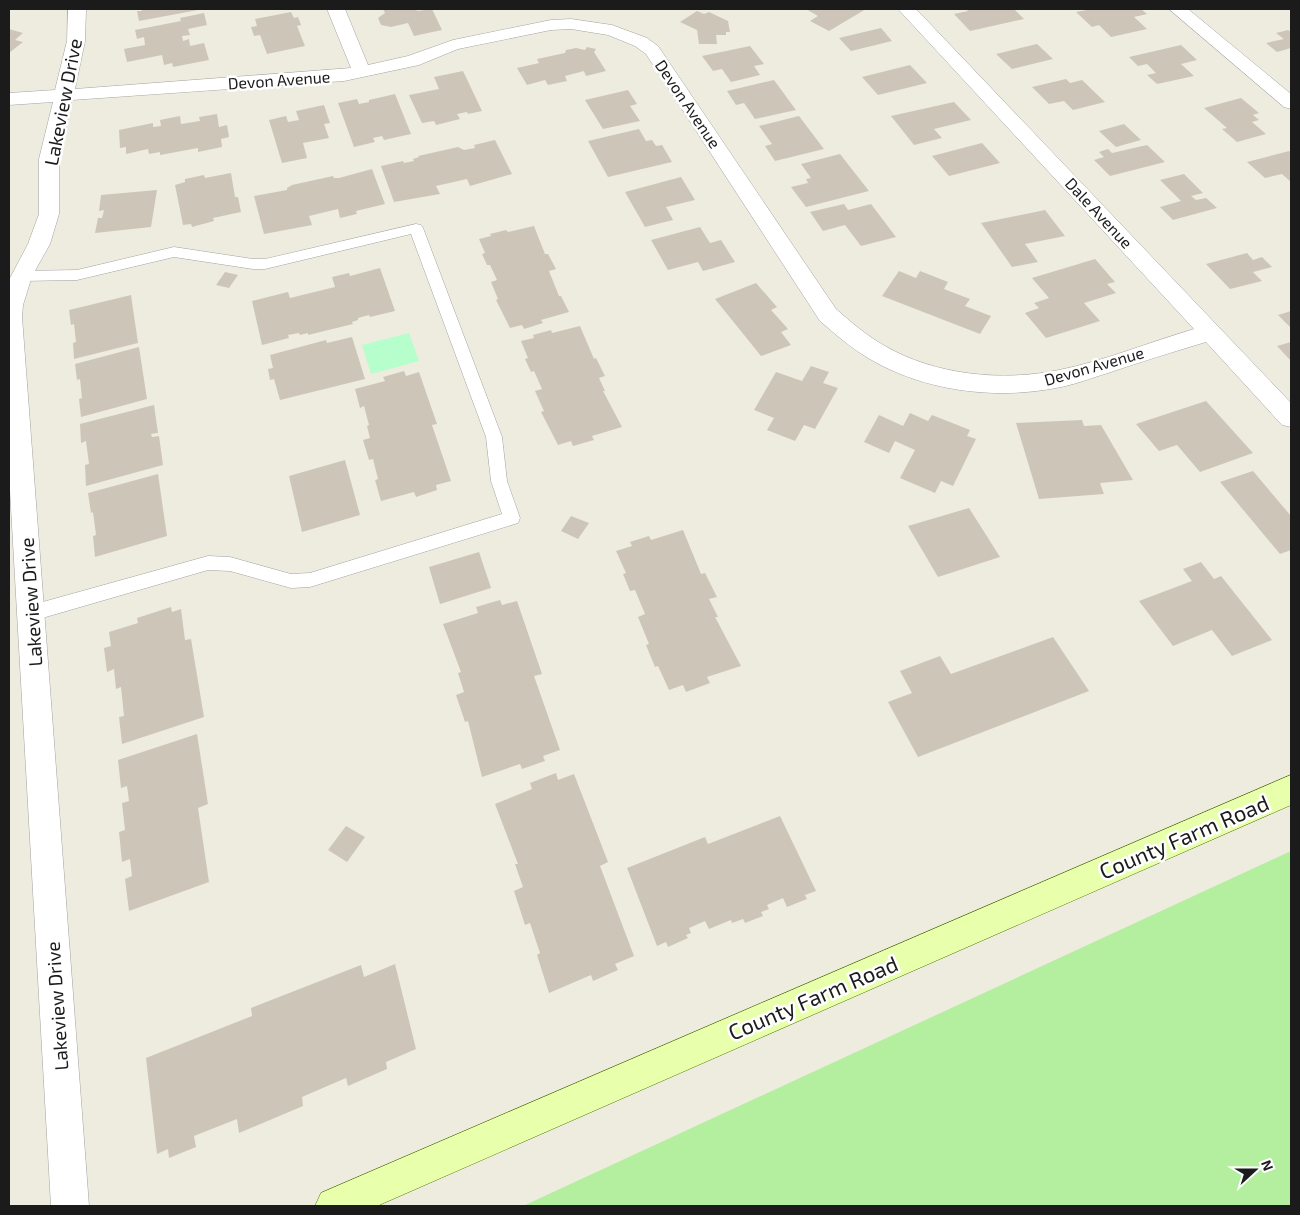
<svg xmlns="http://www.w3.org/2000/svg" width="1300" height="1215" viewBox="0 0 1300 1215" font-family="'Exo 2',sans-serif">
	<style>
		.grass { fill: #b4ee9f }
		.park { fill: #b6fecc }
		.building { fill: #cdc6b8 }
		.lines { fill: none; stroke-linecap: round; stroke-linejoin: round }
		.lane-casing { stroke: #a2a2a2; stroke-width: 1 }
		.street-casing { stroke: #a2a2a2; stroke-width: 1 }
		.secondary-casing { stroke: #4d7300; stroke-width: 1 }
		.lane { fill: #fff; fill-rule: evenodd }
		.street { fill: #fff; fill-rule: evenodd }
		.secondary { fill: #e8ffac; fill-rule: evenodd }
		.labels { text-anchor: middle; stroke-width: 5; stroke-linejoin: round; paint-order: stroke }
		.far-street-label { font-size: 16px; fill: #1b1b1b; stroke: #fff }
		.street-label { font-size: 19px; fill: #1b1b1b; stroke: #fff }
		.near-street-label { font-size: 22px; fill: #1b1b1b; stroke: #fff }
	</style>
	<rect width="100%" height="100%" fill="#eeecdf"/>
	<!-- grass -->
	<path class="grass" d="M1291 851V1206H523Z"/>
	<!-- park -->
	<path class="park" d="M409 333 419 361 371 374 362 345Z"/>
	<!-- building -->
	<g class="building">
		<path d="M141 9H198V10L139 21 137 11H142Z"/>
		<path d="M383 9H416L417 11 432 9 442 30 414 36 408 23 391 27 381 25 378 18 385 13Z"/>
		<path d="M806 9H866L829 31 810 21 818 16Z"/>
		<path d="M966 9H1014L1024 19 970 31 954 14 968 11Z"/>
		<path d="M1092 9H1141L1147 14 1134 17 1147 29 1111 37 1099 25 1092 27 1076 12Z"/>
		<path d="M697 11 704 14 709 12 728 21 730 32H726V35H716L717 44H699L697 30 680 22Z"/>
		<path d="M291 12 294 18 298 17 301 25 297 26 305 46 267 54 260 35 254 36 251 27 257 26 255 19Z"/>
		<path d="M204 13 207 25 188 29 190 35 182 36 183 41 189 39 190 46 204 43 209 60 173 67 172 63 164 65 162 55 127 62 124 49 145 45 144 37 137 39 135 30 181 21 180 18Z"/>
		<path d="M881 28 892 41 851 51 839 38Z"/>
		<path d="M9 29 23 33 15 40 23 42 9 53Z"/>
		<path d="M1288 30 1291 32V48L1277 52 1266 43 1284 39 1276 33Z"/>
		<path d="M1037 44 1053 59 1012 69 996 54Z"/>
		<path d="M1181 45 1197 60 1181 64 1194 76 1157 84 1147 75 1156 73 1147 64 1138 66 1129 57Z"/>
		<path d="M750 46 764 64 754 66 760 75 731 82 722 69 713 71 702 56Z"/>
		<path d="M587 47 596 49 594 52 606 71 586 76 584 71 565 76 567 81 548 85 545 80 527 85 517 68 539 63 537 59 565 53 566 50 576 48 585 50Z"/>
		<path d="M910 65 927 83 878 95 862 77Z"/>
		<path d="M463 71 482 111 468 114 467 112 457 114 460 119 436 125 434 121 422 123 409 95 439 89 434 77Z"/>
		<path d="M1066 79 1070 83 1082 80 1105 102 1073 110 1064 101 1049 104 1032 87Z"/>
		<path d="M774 80 796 110 755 119 744 103 736 105 727 91Z"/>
		<path d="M628 90 637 104 630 106 640 121 603 129 585 100Z"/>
		<path d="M395 94 411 134 384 140 382 136 373 138 375 142 354 147 338 103 357 99 359 104 369 102V100Z"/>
		<path d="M1241 98 1259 113 1253 115 1259 120 1252 122 1266 134 1237 142 1222 129 1227 128 1204 108Z"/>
		<path d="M954 102 971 120 934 129 942 138 914 145 891 116Z"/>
		<path d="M324 105 330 123 324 124 329 138 303 143 307 158 282 163 269 120 286 116 288 122 299 120 296 111Z"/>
		<path d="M217 114 219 127 227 125 229 137 221 139 222 147 198 152V148L160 155V152L149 154 148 149 126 154V147L120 148 119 130 153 123V127L161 126 160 120 180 116 181 124 200 121 199 117Z"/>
		<path d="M799 116 824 149 775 161 765 146 772 144 759 126Z"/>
		<path d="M1124 124 1141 140 1116 147 1099 131Z"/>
		<path d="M639 129 646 141 652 140 656 146 662 145 672 162 608 177 588 141Z"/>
		<path d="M495 140 512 174 470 186 467 179 436 186 440 194 394 202 381 166 403 161 404 163 414 161 413 159 419 157 418 156 458 147 464 150 475 148 474 145Z"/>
		<path d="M982 143 1000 163 949 176 932 156Z"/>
		<path d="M1147 145 1165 162 1110 176 1094 160 1104 157 1099 152 1108 149 1112 153Z"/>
		<path d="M1289 151 1291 153V182L1282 174 1265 178 1247 162Z"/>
		<path d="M840 154 869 191 806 207 791 187 808 183 806 179 811 178 801 164Z"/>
		<path d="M372 169 385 204 356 211 357 214 340 218 338 209 309 216 312 225 264 234 254 196 287 190V188L292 185 333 176 334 178H339Z"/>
		<path d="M231 173 235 197H238L241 212 213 218 214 221 192 227 191 224 183 225 175 185 185 182V179L204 175 205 178Z"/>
		<path d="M1184 174 1203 193 1191 196 1196 200 1206 198 1217 208 1173 220 1160 207 1181 201 1160 180Z"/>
		<path d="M681 177 695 200 666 207 673 220 645 227 625 192Z"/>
		<path d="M157 190 151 227 95 233 98 218H102L104 210 99 211 101 195Z"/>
		<path d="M844 204 848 210 871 204 896 237 861 246 845 225 823 231 810 212Z"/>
		<path d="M1045 210 1065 236 1025 244 1038 262 1012 267 981 223Z"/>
		<path d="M534 226 545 254H548L556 269 549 271 559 296H561L569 312 541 320 543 323 524 329 522 325 510 328 496 300 498 299 491 282 497 280 490 265H487L482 254 485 253 479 239 491 236 490 234 506 230 508 232Z"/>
		<path d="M700 227 710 243 721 240 735 262 703 271 698 262 668 270 651 240Z"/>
		<path d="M1247 253 1253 260 1262 257 1272 267 1253 272 1262 281 1230 289 1206 264Z"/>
		<path d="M1095 259 1115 282 1107 284 1116 293 1084 303 1100 321 1046 338 1025 313 1039 308 1034 303 1049 298 1032 278Z"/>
		<path d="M380 268 395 311 370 317 369 315 358 318V320L352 322 353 324 308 335V333L300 335 299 333 288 335 289 338 262 345 252 301 288 292 290 298 335 287 332 277 349 273 350 276Z"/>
		<path d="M899 271 916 278 920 271 948 282 944 289 970 299 965 306 991 316 980 334 882 296Z"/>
		<path d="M225 272 238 275 229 288 216 285Z"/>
		<path d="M756 283 777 307 771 310 788 329 781 332 791 345 761 356 715 299Z"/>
		<path d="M131 295 138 343 74 359 73 343 76 342 74 324 71 325 69 310Z"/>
		<path d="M1291 311V328L1278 315Z"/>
		<path d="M580 326 594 359 596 358 605 376 599 378 605 391H603L622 427 592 436 594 440 573 446 571 441 558 445 541 412 544 411 535 391 542 389 534 371 531 372 525 359 528 358 521 341 534 338 533 335 551 330 552 333Z"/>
		<path d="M352 337 365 379 280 400 274 379 270 380 268 369 273 368 270 355 326 340 327 343Z"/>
		<path d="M1291 342V361L1277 346Z"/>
		<path d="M139 347 147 399 81 417 79 399 82 398 80 379 77 380 75 364Z"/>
		<path d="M811 366 829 372 823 383 838 388 815 429 804 425 795 441 767 430 774 418 754 410 776 372 802 381Z"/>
		<path d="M404 371 406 376 419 372 437 424 432 425 451 481 436 485 437 490 416 497 414 492 381 501 375 480 378 479 373 459 369 460 363 440 370 438 367 426 369 425 364 406 360 408 355 389 385 381 383 377Z"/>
		<path d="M1206 401 1253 453 1200 472 1177 445 1159 451 1136 424Z"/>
		<path d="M154 405 158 433 151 434 152 437 159 436 163 465 86 486 85 465 89 464 86 441 81 443 80 424Z"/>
		<path d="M910 413 928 421 932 415 970 430 967 436 976 439 953 486 941 481 935 493 900 478 915 450 895 441 889 453 864 442 879 415 903 426Z"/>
		<path d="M1082 420 1084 426 1101 425 1133 480 1100 483 1104 494 1039 499 1016 423Z"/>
		<path d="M345 460 360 515 302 532 289 476Z"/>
		<path d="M1253 471 1291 516V550L1280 554 1220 482Z"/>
		<path d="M158 474 167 536 95 557 93 536 96 535 93 512 91 513 88 493Z"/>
		<path d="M969 508 1000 557 938 577 908 526Z"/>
		<path d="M571 516 589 523 578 539 561 531Z"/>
		<path d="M683 530 701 574 705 573 717 597 709 599 718 617H715L741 666 707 677 710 683 686 692 683 685 669 690 658 666 655 667 646 645 649 644 638 617 645 614 635 590 630 591 623 574 626 573 616 551 632 546 630 542 649 536 651 540Z"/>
		<path d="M479 552 491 588 440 604 429 567Z"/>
		<path d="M1201 562 1214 579 1221 576 1272 640 1232 656 1212 630 1173 646 1139 601 1192 581 1183 569Z"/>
		<path d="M500 600 502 605 517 601 542 674 534 676 560 750 543 756 545 761 522 769 520 764 482 777 468 721 465 722 456 695 464 692 458 673 461 672 443 624 478 613 476 607Z"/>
		<path d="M171 607 172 612 181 609 185 640 191 639 204 717 122 744 119 717 124 716 121 687 116 689 114 669 107 672 104 648 111 646 109 632 138 623 137 618Z"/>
		<path d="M1053 637 1089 691 918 757 888 702 912 693 900 671 940 656 951 674Z"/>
		<path d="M197 734 208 804 198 808 209 882 129 911 125 879 132 876 130 859 122 862 119 832 125 830 122 803 129 801 127 786 121 788 118 760Z"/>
		<path d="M556 773 558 780 574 774 608 862 600 866 634 956 615 964 618 970 593 981 591 975 549 993 537 955 540 953 530 923 525 925 514 891 523 887 515 864H518L495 804 532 789 530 783Z"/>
		<path d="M780 816 816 891 805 895 807 899 787 907 783 898 767 905 769 909 761 912 763 916 745 923 743 919 732 923 731 920 709 929 705 921 689 928 691 933 686 935 688 938 668 947 666 942 657 946 627 868 705 837 708 844Z"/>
		<path d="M346 826 365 837 347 862 328 850Z"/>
		<path d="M395 964 416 1049 386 1062 387 1069 348 1086 346 1078 302 1097 303 1106 239 1133 237 1119 194 1136 196 1147 169 1158 168 1149 157 1154 146 1058 252 1016 251 1008 361 965 364 977Z"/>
	</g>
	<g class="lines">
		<defs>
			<path id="lane" d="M416 224 421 225 423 228 502 437 507 481 520 518 518 523 310 587 291 588 230 571 208 570 32 621 26 618 23 613 26 608 32 605 208 556 230 557 291 574 310 573 502 514 491 481 486 437 411 234 265 269H253L174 257 77 280 21 281 16 279 14 276 16 273 21 271 77 270 174 247 253 259H265Z"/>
			<g id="street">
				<path d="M68 9H86L85 41 75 89 351 68 327 9H345L368 65 408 56 453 40 551 20 571 19 612 25 647 38 658 46 836 309C852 323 867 336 885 346 935 375 1002 382 1059 370 1104 361 1150 342 1194 329L898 9H916L1291 403V427L1282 425 1206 342C1173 352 1140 362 1108 373 1091 378 1074 385 1056 388 994 400 923 391 868 358 850 347 835 334 820 321L646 54 635 46 608 35 571 29 551 30 458 49 419 65 344 81 72 100 59 159V214L50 244 32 276 23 305 22 317 89 1206H51L9 473V280L28 244 39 214V159L53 102 9 105V93L55 90 67 41Z"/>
				<path d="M1169 9H1188L1291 94V109L1284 107Z"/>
			</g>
			<path id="secondary" d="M1291 775V805L377 1206H315L321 1193Z"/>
		</defs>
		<!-- lane casing -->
		<use href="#lane" class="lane-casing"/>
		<!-- street casing -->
		<use href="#street" class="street-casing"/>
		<!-- secondary casing -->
		<use href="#secondary" class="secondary-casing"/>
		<!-- lane -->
		<use href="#lane" class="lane"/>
		<!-- street -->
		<use href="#street" class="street"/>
		<!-- secondary -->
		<use href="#secondary" class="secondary"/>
	</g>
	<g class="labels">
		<!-- far-street labels -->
		<g class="far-street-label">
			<text transform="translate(279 80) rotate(-4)" y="6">Devon Avenue</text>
			<text transform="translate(688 104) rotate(56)" y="6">Devon Avenue</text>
			<text transform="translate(1099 213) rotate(47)" y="6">Dale Avenue</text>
			<text transform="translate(1094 366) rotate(-16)" y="6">Devon Avenue</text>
		</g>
		<!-- street labels -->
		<g class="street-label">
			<text transform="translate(63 102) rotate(-79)" y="7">Lakeview Drive</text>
			<text transform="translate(31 602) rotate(-94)" y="7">Lakeview Drive</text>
			<text transform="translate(57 1006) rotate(-94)" y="7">Lakeview Drive</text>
		</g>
		<!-- near-street labels -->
		<g class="near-street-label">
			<text transform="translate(1184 837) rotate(-23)" y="8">County Farm Road</text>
			<text transform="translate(813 998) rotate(-23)" y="8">County Farm Road</text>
		</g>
	</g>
	<!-- border -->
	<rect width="1300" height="1215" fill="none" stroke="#1b1b1b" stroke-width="20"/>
	<!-- north arrow -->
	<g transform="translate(1255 1170) rotate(69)" stroke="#ffffff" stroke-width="4" paint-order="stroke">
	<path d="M0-4L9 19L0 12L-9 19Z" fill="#1b1b1b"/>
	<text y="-8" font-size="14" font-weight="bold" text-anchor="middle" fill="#1b1b1b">N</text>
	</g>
</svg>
